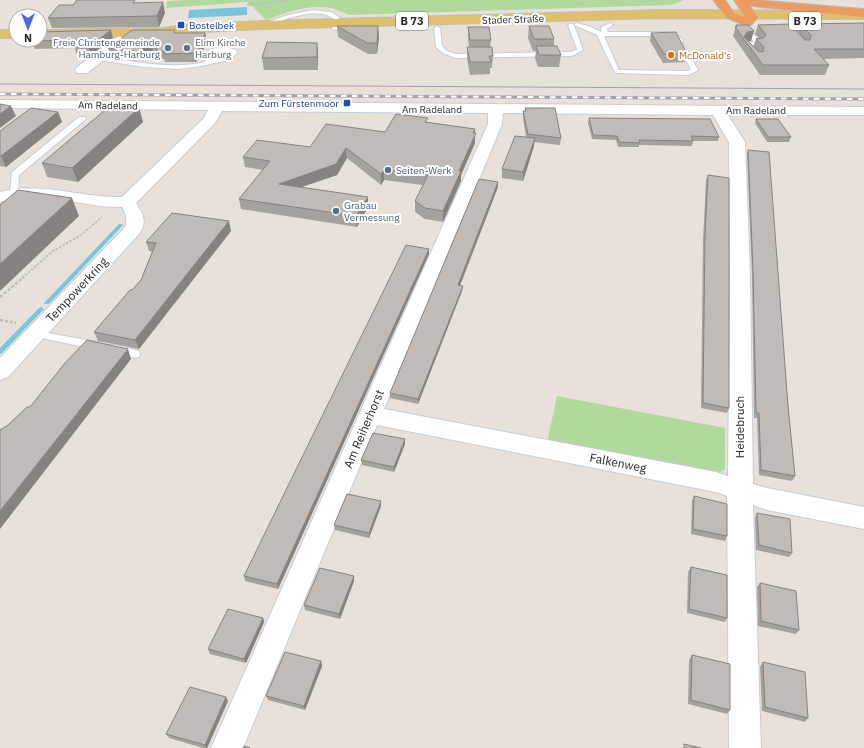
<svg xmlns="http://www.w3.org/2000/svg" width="864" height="748" viewBox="0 0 864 748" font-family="'IBM Plex Sans',sans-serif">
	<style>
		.green { fill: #b2d99c }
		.water { fill: #77c6df }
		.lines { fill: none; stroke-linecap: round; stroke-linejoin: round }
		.stream { fill: #77c6df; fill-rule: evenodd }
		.service-casing { stroke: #c8ccd7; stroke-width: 2 }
		.minor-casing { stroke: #c8ccd7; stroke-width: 2 }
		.primary-casing { stroke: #bebebe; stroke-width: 2 }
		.motorway-casing { stroke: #bebebe; stroke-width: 2 }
		.path-far2 { stroke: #bebebe; stroke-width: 1.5; stroke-dasharray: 2 1; stroke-linecap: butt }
		.path-far1 { stroke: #bebebe; stroke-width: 2; stroke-dasharray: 2.5 1.5; stroke-linecap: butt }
		.path { stroke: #bebebe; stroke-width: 2.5; stroke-dasharray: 3 2; stroke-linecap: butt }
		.service { fill: #fff; fill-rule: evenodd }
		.minor { fill: #fff; fill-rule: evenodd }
		.primary { fill: #dfc068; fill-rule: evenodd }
		.motorway { fill: #eb9a62; fill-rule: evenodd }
		.tram { stroke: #9ea1af; stroke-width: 1 }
		.rail-casing { stroke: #9ea1af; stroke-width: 3 }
		.rail { stroke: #fff; stroke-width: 2; stroke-dasharray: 5.5; stroke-linecap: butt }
		.wall { fill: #a5a19d }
		.shaded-wall { fill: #86837f }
		.building { fill: #c0bbb6; stroke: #86837f }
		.transit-dot { fill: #1a4fb4; stroke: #fff; stroke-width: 1.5 }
		.service-dot { fill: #5c6f8a; stroke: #fff; stroke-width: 1.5 }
		.worship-dot { fill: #6b7280; stroke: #fff; stroke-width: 1.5 }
		.food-dot { fill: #e8710a; stroke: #fff; stroke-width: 1.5 }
		.labels { text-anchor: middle; stroke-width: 4; stroke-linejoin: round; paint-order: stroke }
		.far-street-label { font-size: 10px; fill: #272727; stroke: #fff }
		.far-transit-label { font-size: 10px; fill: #164399; stroke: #fff; text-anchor: start }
		.far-service-label { font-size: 10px; fill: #4e5e75; stroke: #fff; text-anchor: start }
		.far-worship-label { font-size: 10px; fill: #5b616d; stroke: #fff; text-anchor: start }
		.far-food-label { font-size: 10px; fill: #c56008; stroke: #fff; text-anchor: start }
		.shield { fill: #fff; stroke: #686868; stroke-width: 1 }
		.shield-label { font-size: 11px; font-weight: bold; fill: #272727 }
		.street-label { font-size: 12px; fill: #272727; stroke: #fff }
	</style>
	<rect width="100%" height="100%" fill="#e8e1da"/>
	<!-- green -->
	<g class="green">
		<path d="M183 0H684L671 5 349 15C344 13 337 9 331 8 309 4 287 12 266 20L252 6 247 5 248 2 166 8 167 1Z"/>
		<path d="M557 396 725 428V469L712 477 547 443Z"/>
	</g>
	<!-- water -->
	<path class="water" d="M247 7V15L188 18 189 10Z"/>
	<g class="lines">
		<!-- stream -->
		<g class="stream">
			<path d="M119 224H121L123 225 49 304H45L44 303 45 302Z"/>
			<path d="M41 307 44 309 43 310 2 353 0 354V348L39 308Z"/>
		</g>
		<defs>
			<g id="service">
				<path d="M312 10 331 12 339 17 337 30 332 29 334 19C315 5 282 21 262 27L259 25 288 15Z"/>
				<path d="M571 23 574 25 577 23 591 27 601 32 602 27 610 23 613 25 607 29 608 32H668L677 35 683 40 682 43 698 70 689 75 615 73 597 35 574 25 583 50 572 56 455 58 443 53 436 47 434 28 437 26 440 28 442 46 447 51 456 54 571 52 577 49 568 25ZM604 36H668L677 40 676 43 691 69 688 71 619 70Z"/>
				<path d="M746 23 748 24V28L762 44 751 46 754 50 751 52 742 45 745 43 754 42 742 28 744 24Z"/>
				<path d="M226 47 236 50 237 53 232 58 225 61 196 67 179 69 144 67 98 60 95 58 98 56C132 61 170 70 205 62L204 54C210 48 218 47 226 47ZM220 51H230L231 53 223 57 211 60 210 55Z"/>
				<path d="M79 117H85L86 119 19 175 18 192 17 194H11L10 192 12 172Z"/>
				<path d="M36 331 98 342 102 343 103 346 102 349 98 350 32 336 31 334 32 332Z"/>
				<path d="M114 345 139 351 140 354 139 357 135 358 110 352 109 349 110 346Z"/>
			</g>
			<g id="minor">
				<path d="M132 28 136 29 138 32 136 35 87 73H77L75 70 77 67 128 29Z"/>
				<path d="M0 100 864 107V115H728L745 142 750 275 753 484 767 488 864 507V529L767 510 753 505 761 748H729L727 496 716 492 377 425 243 748H211L488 124V113L222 111 215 123 136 203C143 214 148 222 139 234L8 377 0 380V358L125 227C128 220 126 214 122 207 86 208 50 192 15 198 10 199 5 201 0 202V192C41 181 81 198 122 197L204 118 208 110 0 108ZM503 113 713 115 729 142 730 275 728 476 716 472 384 409 502 124Z"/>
			</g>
			<g id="primary">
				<path d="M661 10 864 11V19L661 18 262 29 182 33 163 36 40 38V30L163 28 182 25 262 21Z"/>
				<rect x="0" y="30" width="16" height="8"/>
			</g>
			<path id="motorway" d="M713 0H725L735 14 745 17 734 0H757L864 9V17L759 7 749 5 758 17 751 25 747 26 727 18Z"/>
		</defs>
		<!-- service casing -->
		<use href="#service" class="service-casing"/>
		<!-- minor casing -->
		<use href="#minor" class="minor-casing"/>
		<!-- primary casing -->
		<use href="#primary" class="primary-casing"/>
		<!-- motorway casing -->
		<use href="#motorway" class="motorway-casing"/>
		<!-- path-far2 -->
		<path class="path-far2" d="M247 5 292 0"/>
		<!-- path-far1 -->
		<path class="path-far1" d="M22 278 53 251 81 235 102 217"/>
		<!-- path -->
		<g class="path">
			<path d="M0 297 24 277"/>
			<path d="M0 320 16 323"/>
		</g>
		<!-- service -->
		<use href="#service" class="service"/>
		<!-- minor -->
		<use href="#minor" class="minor"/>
		<!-- primary -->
		<use href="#primary" class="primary"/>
		<!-- motorway -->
		<use href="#motorway" class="motorway"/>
		<!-- tram -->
		<path class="tram" d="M0 84 864 89"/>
		<defs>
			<path id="rail" d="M0 94 864 99"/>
		</defs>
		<!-- rail casing -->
		<use href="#rail" class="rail-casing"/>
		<!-- rail -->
		<use href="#rail" class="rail"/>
	</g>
	<!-- wall -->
	<g class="wall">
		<path d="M77 0H130L136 3 165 13 159 27 52 28 48 18 73 5Z"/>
		<path d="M864 23V58L823 59 829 65 825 75H760L733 36 736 25 751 41H748L753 47 756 39 759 38 755 34 758 25 797 32 800 24Z"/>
		<path d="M337 26 379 37 377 54H368L338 37Z"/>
		<path d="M529 26 554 39V46L561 55 559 67H538L535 58 536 51H533L528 38Z"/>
		<path d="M468 27 491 40 490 47 493 56 492 68H490V74L470 75 467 59V47H469L468 39Z"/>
		<path d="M176 33H205L207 41 200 58H198L196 62H165L164 59H160L153 50 141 60 111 56 108 48Z"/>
		<path d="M651 33 687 54 685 62 663 63 650 41Z"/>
		<path d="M113 38 91 55 76 53 75 48 35 49 32 41Z"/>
		<path d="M317 43 318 55V70H264L262 58Z"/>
		<path d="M139 108 143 122 78 182 47 177 42 163Z"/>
		<path d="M525 108 561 138 560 145 534 142V146L523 181 502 178V169L526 137 523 118V111H525Z"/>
		<path d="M58 112 62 122 6 167 0 166V131Z"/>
		<path d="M589 118 719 137 718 141H693L692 146 639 145V147H618L616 140 592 139 588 123Z"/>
		<path d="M756 119 791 137 789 142H767L755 123Z"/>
		<path d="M428 123 475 129V143L461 175V181L443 222 425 219 415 212V201L423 185 384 180 381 185 347 158 337 175 301 187 368 197V207L357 227 241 209 239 199 263 170 245 167 243 157 310 147Z"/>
		<path d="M748 150 788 406 795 476 792 481 759 475 757 418H754L752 275 747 154Z"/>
		<path d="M708 175 729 408 727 413 701 408 703 240 706 180Z"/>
		<path d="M498 187 460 286 462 291 418 404 390 398V393Z"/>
		<path d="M231 231 139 349 98 341 94 332 141 280 152 252 149 251 146 242Z"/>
		<path d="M429 254 278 589 245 581 244 576Z"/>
		<path d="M405 444 394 472 362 465 361 460Z"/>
		<path d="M694 496 727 536 725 541 691 534 692 501Z"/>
		<path d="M381 506 369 538 335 530 334 525Z"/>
		<path d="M757 513 792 553 789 557 756 550 755 518Z"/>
		<path d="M691 567 727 618 725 622 687 613 688 572Z"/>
		<path d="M354 576V581L340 619 305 610 304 605Z"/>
		<path d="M760 583 799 630 796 634 758 626 757 587Z"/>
		<path d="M263 618 264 622 246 663 210 654 208 649Z"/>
		<path d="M692 655 730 710 727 714 688 704 689 660Z"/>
		<path d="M321 661 322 666 305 710 268 700 266 696Z"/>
		<path d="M763 662 808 718 805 722 762 711 760 667Z"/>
		<path d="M226 697 228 701 207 748H203L169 738 166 734Z"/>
	</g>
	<!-- shaded-wall -->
	<g class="shaded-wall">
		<path d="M163 2 165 13 159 27 157 16Z"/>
		<path d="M378 26 379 37 377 54V43Z"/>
		<path d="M111 30 113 38 91 55 89 47Z"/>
		<path d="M754 31 751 41H746L744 37 747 32Z"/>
		<path d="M205 33 207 41 200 58 199 50Z"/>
		<path d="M151 42 153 50 141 60 138 52Z"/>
		<path d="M317 43 318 55V70L317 57Z"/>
		<path d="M196 50 198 58 196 62 194 53Z"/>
		<path d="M11 106 16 116 0 128V114Z"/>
		<path d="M139 108 143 122 78 182 72 168Z"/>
		<path d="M58 112 62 122 6 167 1 156Z"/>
		<path d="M475 129V143L461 175V181L443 222V211Z"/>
		<path d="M535 138 534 146 523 181V172Z"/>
		<path d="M346 148 347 158 337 175 281 194 279 184Z"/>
		<path d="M384 170V180L381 185V174Z"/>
		<path d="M498 182V187L458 290V285Z"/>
		<path d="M368 197V207L357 227 356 216Z"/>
		<path d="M72 198 79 216 0 291V264Z"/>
		<path d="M229 221 231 231 139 349 135 340Z"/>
		<path d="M429 249V254L278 589 277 584Z"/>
		<path d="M463 286 462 291 418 404V399Z"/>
		<path d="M128 349 131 359 0 529V511Z"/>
		<path d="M405 439V444L394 472V467Z"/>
		<path d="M381 501V506L369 538V533Z"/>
		<path d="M354 576V581L340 619 339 614Z"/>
		<path d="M263 618 264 622 246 663 244 659Z"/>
		<path d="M321 661 322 666 305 710 304 706Z"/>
		<path d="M226 697 228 701 207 748H206L205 745Z"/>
	</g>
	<!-- building -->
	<g class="building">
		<path d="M77 0H135L133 3 163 2 157 16 48 18 59 5H73Z"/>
		<path d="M864 23V49H814L829 65H763L735 27H737L736 25H748L754 31 747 32 744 37 758 51 763 52 764 47 756 39 763 38 766 35 758 25 790 24 805 40H810L811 35 800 24Z"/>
		<path d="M337 26H378L377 43H367Z"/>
		<path d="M529 26H549L554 39H534Z"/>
		<path d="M468 27H489L491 40H470Z"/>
		<path d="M111 30 89 47 74 45 80 40 32 41 33 40H40V32Z"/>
		<path d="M132 30H175L174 33H205L199 50H196L194 53 163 54 165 51H158L151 42 138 52 108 48Z"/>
		<path d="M676 32 687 54H664L651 33Z"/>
		<path d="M267 42 317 43V57L262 58Z"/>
		<path d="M536 46H557L561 55H539Z"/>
		<path d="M467 47H492L493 56H489L491 62H470Z"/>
		<path d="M0 104 11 106 0 114Z"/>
		<path d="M111 105 139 108 72 168 42 163Z"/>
		<path d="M31 108 58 112 1 156H0V131Z"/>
		<path d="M525 108H555L561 138 528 134 523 111H526Z"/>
		<path d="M396 114 428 118 425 122 475 129 473 133H476L459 171H461L443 211 425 208 415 201 428 175 384 170 381 174 346 148 336 164 279 184 368 197 356 216 239 199 270 161 243 157 257 140 310 147 326 124 385 132Z"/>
		<path d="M589 118 710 119 719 137 691 136 693 141 639 140 640 143 619 142 617 136 593 135Z"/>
		<path d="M756 119H778L791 137H768Z"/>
		<path d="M515 136 535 138 523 172 502 169Z"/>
		<path d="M748 150 769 152 788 406 795 476 761 470 759 413H756L753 270Z"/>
		<path d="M708 175 729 178V408L703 403 705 235Z"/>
		<path d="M479 179 498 182 458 285 463 286 418 399 390 393Z"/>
		<path d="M18 190 72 198 0 264V205Z"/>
		<path d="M172 213 229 221 135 340 94 332 130 290H132L141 280 156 243 146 242Z"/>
		<path d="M406 245 429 249 277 584 244 576 308 445Z"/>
		<path d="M87 340 128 349 0 511V430L8 425 27 407H30L65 363Z"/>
		<path d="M373 433 405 439 394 467 361 460Z"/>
		<path d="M347 494 381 501 369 533 334 525Z"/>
		<path d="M694 496 727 504V536L693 529Z"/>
		<path d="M757 513 790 519 792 553 759 545Z"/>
		<path d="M691 567 727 575V618L689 609Z"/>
		<path d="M320 568 354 576 339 614 304 605Z"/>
		<path d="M760 583 796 591 799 630 761 621Z"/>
		<path d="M228 609 263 618 244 659 208 649Z"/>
		<path d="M285 652 321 661 304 706 266 696Z"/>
		<path d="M692 655 730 664V710L691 700Z"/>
		<path d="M763 662 805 672 808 718 765 707Z"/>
		<path d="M190 687 226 697 205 745 166 734Z"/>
		<path d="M684 744 701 748H684Z"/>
		<path d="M244 746 250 748H243Z"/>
	</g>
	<!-- markers -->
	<g class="transit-dot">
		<rect x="177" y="21" width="8" height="8" rx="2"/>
		<rect x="343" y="99" width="8" height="8" rx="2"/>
	</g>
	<g class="service-dot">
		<circle cx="168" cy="48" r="4"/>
		<circle cx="388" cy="170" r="4"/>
		<circle cx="336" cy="211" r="4"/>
	</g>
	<circle class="worship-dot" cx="187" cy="48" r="4"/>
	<circle class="food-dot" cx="671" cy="55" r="4"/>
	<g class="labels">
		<!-- far-street labels -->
		<g class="far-street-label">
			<text transform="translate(513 19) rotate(-2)" y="4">Stader Straße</text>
			<text transform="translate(108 105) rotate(1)" y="4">Am Radeland</text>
			<text x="432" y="113">Am Radeland</text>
			<text x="756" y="114">Am Radeland</text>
		</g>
		<!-- far-transit labels -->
		<g class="far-transit-label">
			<text x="189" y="29">Bostelbek</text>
			<text x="339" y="107" text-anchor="end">Zum Fürstenmoor</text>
		</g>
		<!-- far-service labels -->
		<g class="far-service-label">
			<text x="160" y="46" text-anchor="end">Freie Christengemeinde<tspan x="160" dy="12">Hamburg-Harburg</tspan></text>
			<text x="396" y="174">Seiten-Werk</text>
			<text x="344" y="209">Grabau<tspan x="344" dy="12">Vermessung</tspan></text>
		</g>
		<!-- far-worship labels -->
		<g class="far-worship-label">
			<text x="195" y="46">Elim Kirche<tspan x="195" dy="12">Harburg</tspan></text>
		</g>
		<!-- far-food labels -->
		<g class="far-food-label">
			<text x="679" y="59">McDonald's</text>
		</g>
		<!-- shield labels -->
		<g class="shield">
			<rect x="396" y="12" width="32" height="18" rx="3"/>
			<rect x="789" y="12" width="32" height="18" rx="3"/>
		</g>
		<g class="shield-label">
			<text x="412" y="25">B 73</text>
			<text x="805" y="25">B 73</text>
		</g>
		<!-- street labels -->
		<g class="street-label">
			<text transform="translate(77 290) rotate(-47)" y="4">Tempowerkring</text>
			<text transform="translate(740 427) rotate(-90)" y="4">Heidebruch</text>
			<text transform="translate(364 429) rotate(-67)" y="4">Am Reiherhorst</text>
			<text transform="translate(618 463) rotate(11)" y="4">Falkenweg</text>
		</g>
	</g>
	<!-- north arrow -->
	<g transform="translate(28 28) rotate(180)"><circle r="19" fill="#ffffff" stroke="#a9a9a9"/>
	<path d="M0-3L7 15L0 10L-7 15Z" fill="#4b6be4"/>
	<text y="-6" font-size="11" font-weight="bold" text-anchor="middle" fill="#272727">N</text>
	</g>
</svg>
